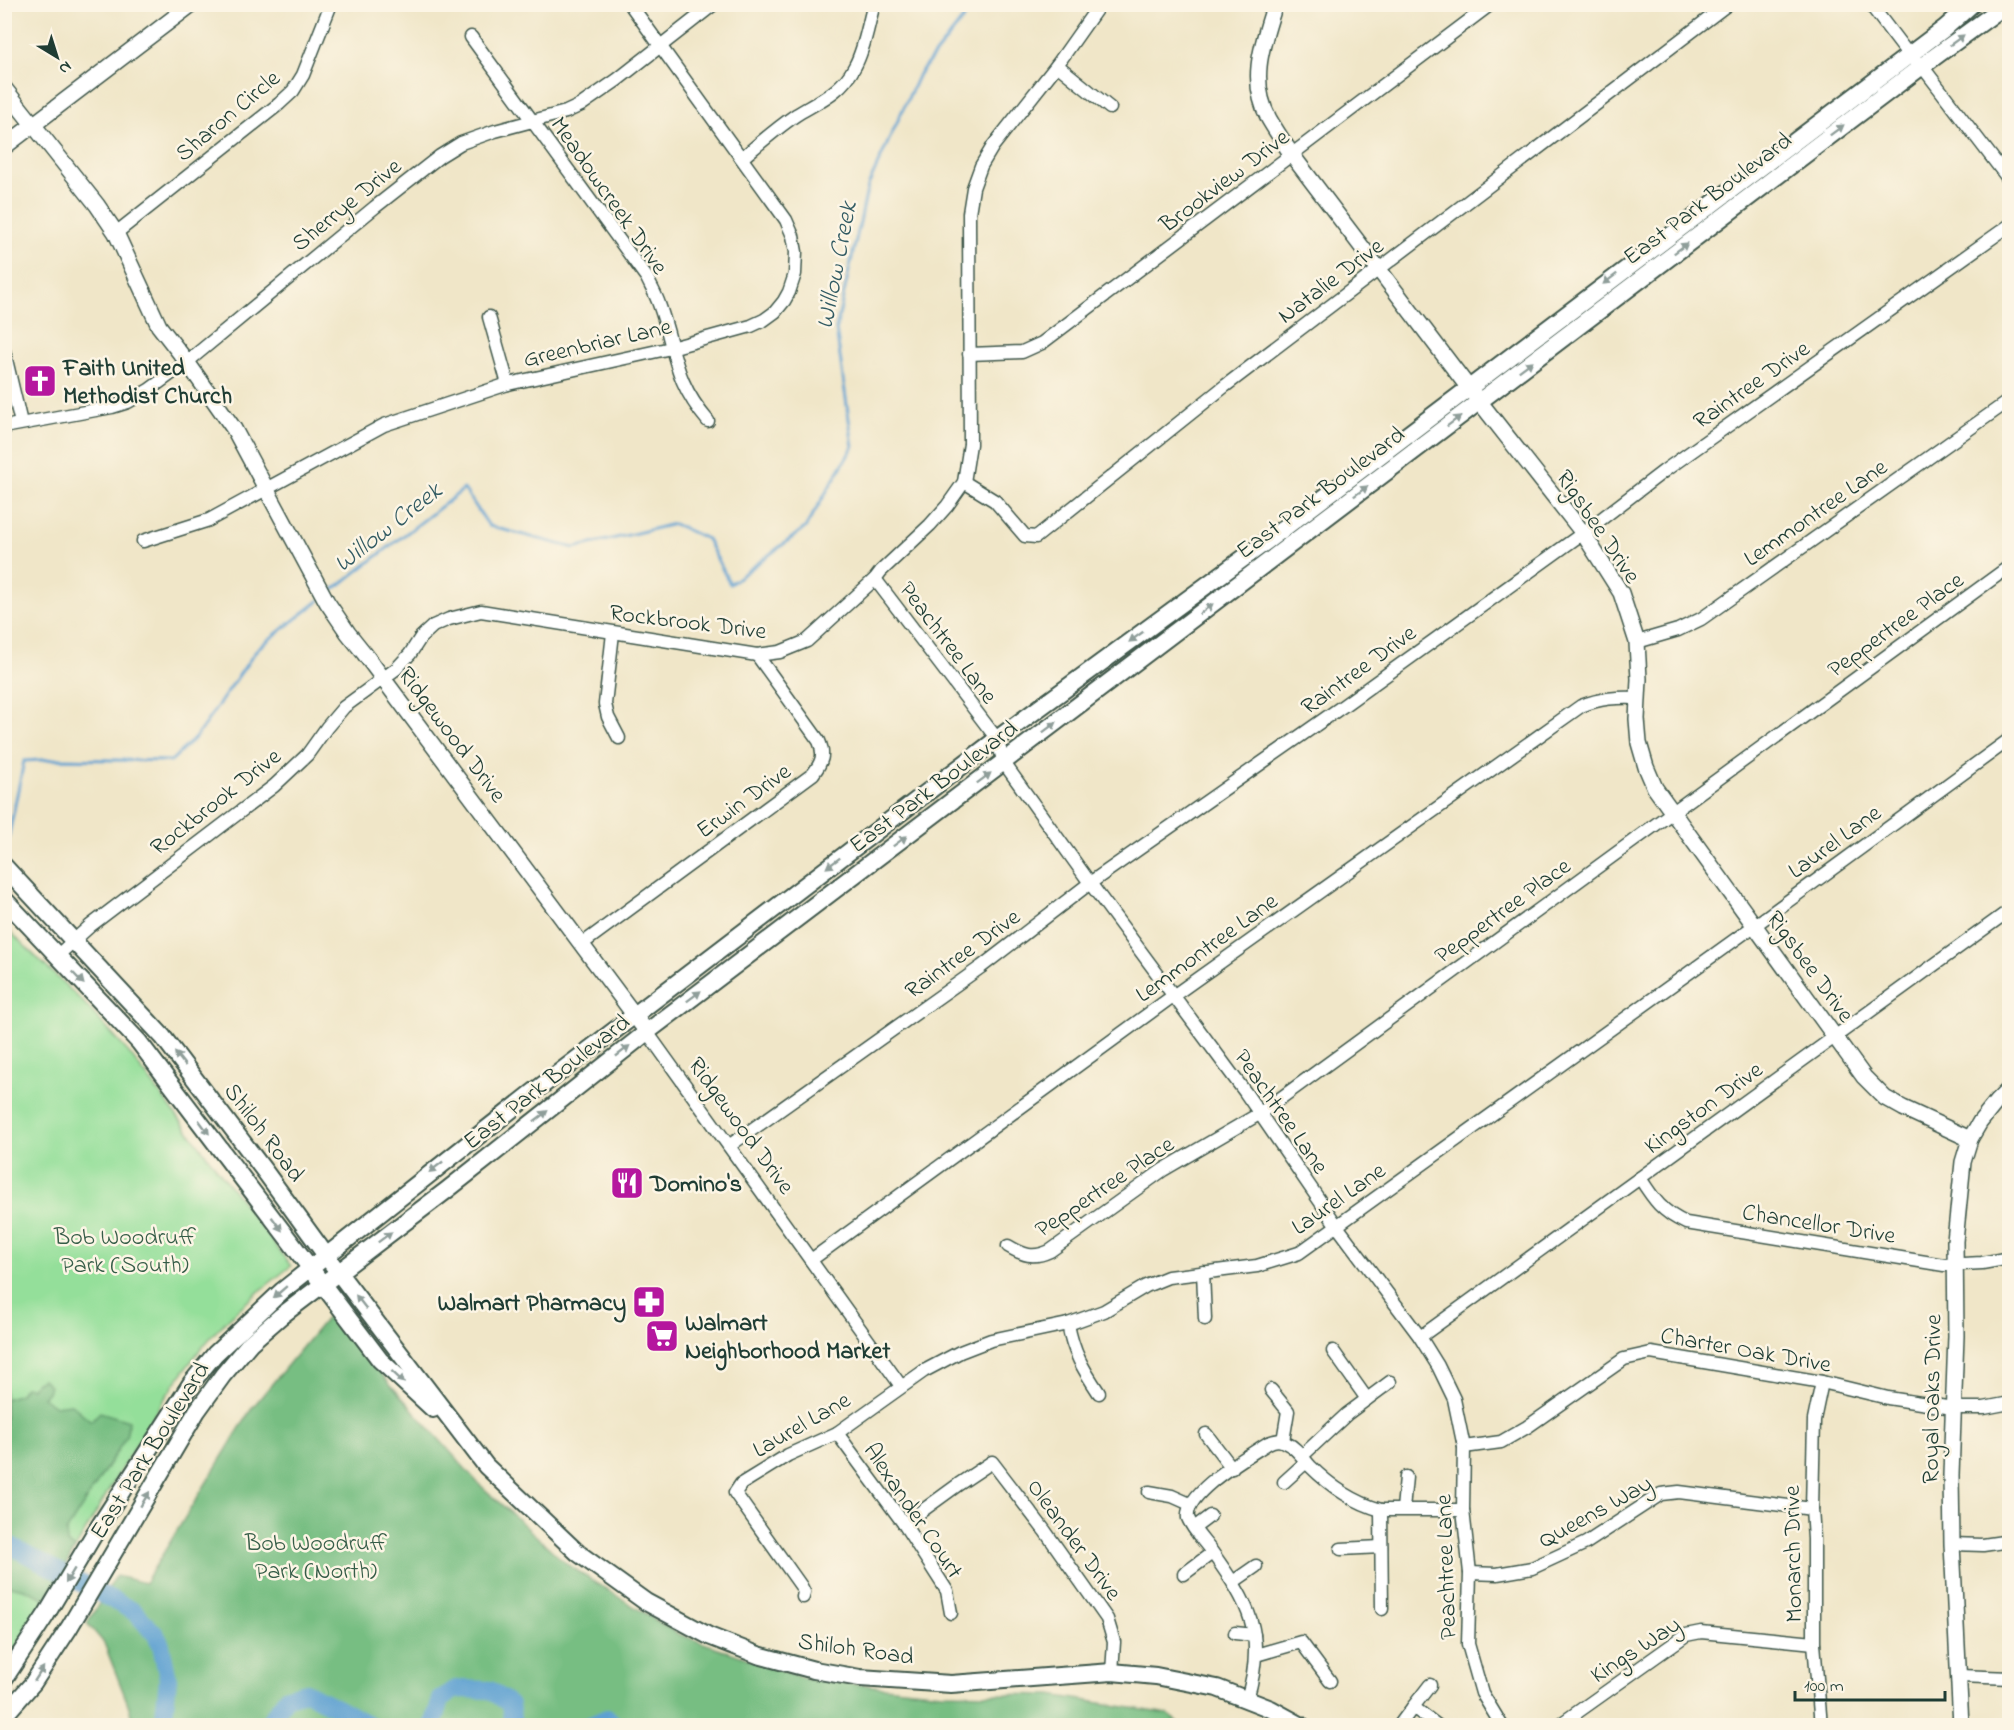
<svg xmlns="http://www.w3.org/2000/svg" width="2014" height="1730" viewBox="0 0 2014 1730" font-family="'Indie Flower',sans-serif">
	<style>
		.green { fill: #94df9a; stroke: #5a8e67; stroke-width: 1.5 }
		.forest { fill: #77be82; stroke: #4b7e5b; stroke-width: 1.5 }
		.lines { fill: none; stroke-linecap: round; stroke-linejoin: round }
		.stream { stroke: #5da0d1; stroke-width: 3 }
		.river { stroke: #5da0d1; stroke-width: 18 }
		.minor-casing { stroke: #3e564a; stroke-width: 15 }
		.tertiary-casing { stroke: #3e564a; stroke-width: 18 }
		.secondary-casing { stroke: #3e564a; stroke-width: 20 }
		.minor { stroke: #fff; stroke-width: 12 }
		.tertiary { stroke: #fff; stroke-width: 15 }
		.secondary { stroke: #fff; stroke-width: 16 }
		.oneway { fill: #8f9e9a }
		.labels { text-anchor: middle; stroke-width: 5; stroke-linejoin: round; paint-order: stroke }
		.street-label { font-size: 24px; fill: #1f3d34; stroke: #fcf5e5 }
		.poi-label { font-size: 24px; font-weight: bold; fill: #1f3d34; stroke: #fcf5e5; text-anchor: start }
		.park-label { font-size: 24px; fill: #365d48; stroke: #fcf5e5 }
		.water-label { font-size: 26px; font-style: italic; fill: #325b63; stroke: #fcf5e5 }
	</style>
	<rect width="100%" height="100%" fill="#fcf5e5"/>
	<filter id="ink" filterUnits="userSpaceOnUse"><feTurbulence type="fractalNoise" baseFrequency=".0167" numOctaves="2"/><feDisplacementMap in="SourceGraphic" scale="12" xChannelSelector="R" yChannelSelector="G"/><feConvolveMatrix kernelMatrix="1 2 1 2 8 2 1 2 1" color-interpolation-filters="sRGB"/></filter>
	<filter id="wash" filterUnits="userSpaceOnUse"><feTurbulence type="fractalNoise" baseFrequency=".008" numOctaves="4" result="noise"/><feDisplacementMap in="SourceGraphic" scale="24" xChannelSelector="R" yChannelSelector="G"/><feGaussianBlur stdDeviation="1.35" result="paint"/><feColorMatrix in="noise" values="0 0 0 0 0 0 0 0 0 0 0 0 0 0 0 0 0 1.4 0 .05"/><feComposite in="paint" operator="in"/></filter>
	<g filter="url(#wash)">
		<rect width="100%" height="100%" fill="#f0e6c8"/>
		<!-- green -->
		<path class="green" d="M5 927 83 1002 129 1053 291 1266C263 1288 235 1310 212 1336 176 1376 149 1423 122 1468 83 1534 46 1601 5 1665Z"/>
		<!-- forest -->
		<g class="forest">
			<path d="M334 1309 383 1376 478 1483 569 1566 678 1634 806 1679 942 1693 1051 1695 1168 1714 1181 1725H134L128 1704 104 1643 87 1623 116 1576 145 1583 252 1408Z"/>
			<path d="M43 1379 50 1386 48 1392 43 1397 55 1406 71 1404 91 1421 100 1412 129 1421 126 1437 66 1532 67 1543 75 1549 46 1599 24 1589 5 1585V1399L20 1394 25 1387 32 1388 36 1382Z"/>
		</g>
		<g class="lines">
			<!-- stream -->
			<g class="stream">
				<path d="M328 594 464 489 489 526 574 548 674 524 707 539 730 584 805 528 853 447 836 329 868 186 919 74 975 4"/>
				<path d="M4 858 24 761 58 759 171 761 196 737 258 648 320 600"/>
			</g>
			<!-- river -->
			<g class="river">
				<path d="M4 1546 13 1547 135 1612 156 1635 161 1645 168 1679 163 1726"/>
				<path d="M266 1726 287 1697 306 1692 371 1726"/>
				<path d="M433 1726 441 1699 456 1689 490 1690 510 1704 513 1726"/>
				<path d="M589 1726 607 1718 616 1726"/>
			</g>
		</g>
	</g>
	<g filter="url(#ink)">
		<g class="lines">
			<defs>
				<g id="minor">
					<path d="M1870 4 1908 54 1922 66 2010 181"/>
					<path d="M471 37 647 278C651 287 656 295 659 304 676 351 673 380 708 421"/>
					<path d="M1057 65 1110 108"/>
					<path d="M742 158C760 143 777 128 796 115 819 101 842 92 855 66 865 48 868 24 874 4"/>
					<path d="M116 233 279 104 293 91 303 75 331 4"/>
					<path d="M489 317 508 384"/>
					<path d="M4 351 21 423"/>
					<path d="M969 354 1022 352 1042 343 1491 4"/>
					<path d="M4 427 112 407 128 402 149 390 187 362 375 207 440 156 461 143 495 131 566 112 581 105 617 80 714 4"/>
					<path d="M964 482 995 501 1025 536 1036 537 1225 386 1728 4"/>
					<path d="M143 541 209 520 384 425 508 384 671 348 751 326 764 320 775 312 784 301 789 292 795 274 796 252 793 236 786 220 630 4"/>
					<path d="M875 579 997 739 1004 763 1090 883 1245 1092 1337 1226 1420 1337 1438 1366 1454 1399 1464 1447 1463 1510 1470 1573 1468 1644 1482 1693 1502 1726"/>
					<path d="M613 633 605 704 608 717 619 738"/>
					<path d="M1637 642 1678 630 1701 619 2010 400"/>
					<path d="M582 944 813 774C822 762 825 755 819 741L757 655"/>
					<path d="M57 956 90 926 274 786 307 755 327 727 344 707 396 669 410 654 421 637 433 626 449 619 481 611 757 655 780 652 807 641 875 579 881 571 930 525 947 506 964 482 970 444 969 213 973 188 981 166 993 146 1057 65 1100 4"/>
					<path d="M647 1032 901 1386"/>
					<path d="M729 1146 981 967 1090 883 1343 706 1583 533 1664 471 2010 225"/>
					<path d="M1640 1178C1654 1200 1662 1212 1686 1223L1944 1265 1982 1263 2010 1258"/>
					<path d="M1008 1246C1023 1255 1033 1259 1050 1251L1163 1170 1259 1114 2010 566"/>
					<path d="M811 1260 1173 996 1581 706C1601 698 1617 697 1638 698"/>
					<path d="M1203 1272 1205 1319"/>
					<path d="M1068 1324C1073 1352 1083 1369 1099 1393"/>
					<path d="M1420 1337 2010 910"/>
					<path d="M1333 1351 1367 1399"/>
					<path d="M1271 1390 1288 1411 1283 1441"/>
					<path d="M837 1433 904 1524 947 1591 951 1613"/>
					<path d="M1206 1434 1232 1468"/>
					<path d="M1464 1447 1501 1442 1527 1427 1624 1359 1651 1353 1822 1382 1888 1398 1953 1408H1984L2010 1403"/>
					<path d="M1302 1456 1347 1414 1390 1382"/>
					<path d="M1284 1482 1306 1462"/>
					<path d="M1149 1492 1172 1496 1190 1504"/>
					<path d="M1403 1509 1406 1477"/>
					<path d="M1381 1510 1382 1609"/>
					<path d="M904 1524 959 1484 992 1462 1045 1531 1107 1619 1114 1642 1112 1672"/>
					<path d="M1194 1528 1210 1516"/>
					<path d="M1952 1544 1983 1545 2010 1541"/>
					<path d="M1341 1549 1381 1547"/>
					<path d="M1470 1573 1497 1574 1532 1568 1586 1543 1661 1494 1679 1492 1812 1509"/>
					<path d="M1184 1574 1212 1553"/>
					<path d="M1233 1582 1256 1566"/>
					<path d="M803 1597 804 1592 801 1586 735 1493 741 1484 788 1455 837 1433 924 1371 960 1352 991 1340 1068 1324 1104 1311 1146 1286 1168 1277 1257 1266 1299 1253 1754 926 2010 739"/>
					<path d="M1235 1633 1254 1635"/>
					<path d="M1256 1655 1301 1642 1330 1681"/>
					<path d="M1960 1676 2010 1678"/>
					<path d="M1430 1685 1413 1707 1438 1726"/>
					<path d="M1247 1699C1267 1634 1249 1604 1212 1552 1204 1541 1193 1530 1188 1518 1184 1492 1249 1456 1268 1443 1275 1440 1280 1439 1286 1443 1296 1447 1303 1458 1310 1466 1330 1486 1353 1502 1381 1510H1463"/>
					<path d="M1399 1726 1413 1707"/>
					<path d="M1558 1726 1686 1635 1701 1632 1814 1643"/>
					<path d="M1821 1726 1814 1643V1539L1812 1509 1814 1420 1822 1382"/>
				</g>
				<g id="tertiary">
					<path d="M1275 4C1263 42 1248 80 1269 119 1276 131 1284 143 1292 155L1468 387 1583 533 1621 593 1637 642 1639 679 1637 719 1639 743 1646 767 1655 788 1864 1077 1885 1098 1903 1108 1970 1139"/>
					<path d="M4 88 97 205 116 233 159 326 187 362 234 429 327 602 348 633 364 653 647 1032"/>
					<path d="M4 147 192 4"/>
					<path d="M1961 1726 1952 1544 1951 1475 1956 1336 1955 1241 1963 1162 1970 1139 1980 1122 1997 1101 2010 1088"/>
				</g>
				<g id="secondary">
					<path d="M4 866 163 1037 266 1173 338 1272 486 1466 578 1553 646 1602 709 1636 758 1655 814 1670 860 1678 951 1684 1112 1672 1156 1676 1217 1688 1271 1709 1302 1726"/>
					<path d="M4 899 139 1042 380 1360 433 1409"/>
					<path d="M4 1679 46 1615 93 1536 192 1382 215 1354 282 1291 531 1094 997 739 1267 541 1945 28 1972 4"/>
					<path d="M4 1716 33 1683 69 1628 197 1411 223 1375 250 1343 281 1316 447 1190 647 1032 1922 66 2007 4"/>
				</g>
			</defs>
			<!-- minor casing -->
			<use href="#minor" class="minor-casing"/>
			<!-- tertiary casing -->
			<use href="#tertiary" class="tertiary-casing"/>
			<!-- secondary casing -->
			<use href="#secondary" class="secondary-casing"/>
			<!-- minor -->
			<use href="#minor" class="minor"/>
			<!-- tertiary -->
			<use href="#tertiary" class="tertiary"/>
			<!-- secondary -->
			<use href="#secondary" class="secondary"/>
		</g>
		<!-- one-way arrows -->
		<defs><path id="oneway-solid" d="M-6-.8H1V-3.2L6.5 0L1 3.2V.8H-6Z" transform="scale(1.5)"/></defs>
		<g class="oneway">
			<use href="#oneway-solid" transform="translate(1957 40) rotate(-36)"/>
			<use href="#oneway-solid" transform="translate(1837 130) rotate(-37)"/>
			<use href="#oneway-solid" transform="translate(1681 248) rotate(-37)"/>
			<use href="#oneway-solid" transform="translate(1610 279) rotate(143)"/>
			<use href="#oneway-solid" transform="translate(1526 366) rotate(-37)"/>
			<use href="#oneway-solid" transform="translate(1454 421) rotate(-37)"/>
			<use href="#oneway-solid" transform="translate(1361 491) rotate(-37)"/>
			<use href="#oneway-solid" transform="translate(1206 609) rotate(-37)"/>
			<use href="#oneway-solid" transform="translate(1136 637) rotate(144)"/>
			<use href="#oneway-solid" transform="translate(1050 727) rotate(-37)"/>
			<use href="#oneway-solid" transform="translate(984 778) rotate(-37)"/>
			<use href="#oneway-solid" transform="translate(900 841) rotate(-37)"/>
			<use href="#oneway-solid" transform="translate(833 863) rotate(143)"/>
			<use href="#oneway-solid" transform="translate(78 978) rotate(46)"/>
			<use href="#oneway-solid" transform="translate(694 996) rotate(-37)"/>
			<use href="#oneway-solid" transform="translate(623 1051) rotate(-38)"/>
			<use href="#oneway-solid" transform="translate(180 1059) rotate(-128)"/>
			<use href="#oneway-solid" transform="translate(541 1116) rotate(-38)"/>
			<use href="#oneway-solid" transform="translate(204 1127) rotate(53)"/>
			<use href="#oneway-solid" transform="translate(436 1167) rotate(142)"/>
			<use href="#oneway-solid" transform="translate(277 1224) rotate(53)"/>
			<use href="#oneway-solid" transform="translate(385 1237) rotate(-37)"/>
			<use href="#oneway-solid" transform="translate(280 1292) rotate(139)"/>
			<use href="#oneway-solid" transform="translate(361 1302) rotate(-128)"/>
			<use href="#oneway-solid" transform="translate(398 1377) rotate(43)"/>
			<use href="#oneway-solid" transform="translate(145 1499) rotate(-59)"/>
			<use href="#oneway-solid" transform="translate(70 1576) rotate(121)"/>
			<use href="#oneway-solid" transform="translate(39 1674) rotate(-57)"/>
		</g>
	</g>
	<!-- icons -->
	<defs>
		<symbol id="church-square" viewBox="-11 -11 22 22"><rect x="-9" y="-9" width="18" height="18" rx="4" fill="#b5179e" stroke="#fcf5e5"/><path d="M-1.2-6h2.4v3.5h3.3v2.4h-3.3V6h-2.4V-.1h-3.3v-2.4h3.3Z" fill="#fff"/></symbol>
		<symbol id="restaurant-square" viewBox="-11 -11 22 22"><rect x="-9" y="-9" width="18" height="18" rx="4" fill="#b5179e" stroke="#fcf5e5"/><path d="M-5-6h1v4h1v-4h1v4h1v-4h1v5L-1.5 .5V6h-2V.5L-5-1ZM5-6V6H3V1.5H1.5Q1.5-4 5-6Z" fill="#fff"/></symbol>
		<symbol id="pharmacy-square" viewBox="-11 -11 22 22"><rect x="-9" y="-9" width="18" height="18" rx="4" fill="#b5179e" stroke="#fcf5e5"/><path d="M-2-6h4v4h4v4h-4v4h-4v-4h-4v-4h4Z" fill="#fff"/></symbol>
		<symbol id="supermarket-square" viewBox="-11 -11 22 22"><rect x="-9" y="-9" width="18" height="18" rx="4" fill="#b5179e" stroke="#fcf5e5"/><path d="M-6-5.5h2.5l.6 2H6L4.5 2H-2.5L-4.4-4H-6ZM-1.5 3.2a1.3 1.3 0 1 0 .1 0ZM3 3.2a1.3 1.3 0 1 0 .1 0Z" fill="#fff"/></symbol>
	</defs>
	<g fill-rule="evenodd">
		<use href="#church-square" x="21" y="362" width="38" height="38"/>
		<use href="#restaurant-square" x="608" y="1164" width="38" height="38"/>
		<use href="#pharmacy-square" x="630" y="1283" width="38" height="38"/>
		<use href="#supermarket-square" x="643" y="1317" width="38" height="38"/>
	</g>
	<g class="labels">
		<!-- street labels -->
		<g class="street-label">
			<text transform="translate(227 115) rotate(-40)" y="8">Sharon Circle</text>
			<text transform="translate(1224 180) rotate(-37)" y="8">Brookview Drive</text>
			<text transform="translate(610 195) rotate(55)" y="8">Meadowcreek Drive</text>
			<text transform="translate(1707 198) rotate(-37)" y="8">East Park Boulevard</text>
			<text transform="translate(346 204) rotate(-39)" y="8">Sherrye Drive</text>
			<text transform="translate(1330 280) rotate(-37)" y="8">Natalie Drive</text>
			<text transform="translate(597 342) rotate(-13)" y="8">Greenbriar Lane</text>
			<text transform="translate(1751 384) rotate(-35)" y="8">Raintree Drive</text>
			<text transform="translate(1320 492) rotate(-37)" y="8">East Park Boulevard</text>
			<text transform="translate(1815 512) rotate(-35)" y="8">Lemmontree Lane</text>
			<text transform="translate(1599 526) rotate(56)" y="8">Rigsbee Drive</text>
			<text transform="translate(688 621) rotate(7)" y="8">Rockbrook Drive</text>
			<text transform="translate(1895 624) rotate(-36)" y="8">Peppertree Place</text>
			<text transform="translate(949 642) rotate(53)" y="8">Peachtree Lane</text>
			<text transform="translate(1358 669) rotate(-36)" y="8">Raintree Drive</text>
			<text transform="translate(453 734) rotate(53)" y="8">Ridgewood Drive</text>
			<text transform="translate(933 786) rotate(-37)" y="8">East Park Boulevard</text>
			<text transform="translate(743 800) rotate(-36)" y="8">Erwin Drive</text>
			<text transform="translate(215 801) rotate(-38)" y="8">Rockbrook Drive</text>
			<text transform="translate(1834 841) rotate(-36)" y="8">Laurel Lane</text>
			<text transform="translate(1502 910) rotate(-36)" y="8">Peppertree Place</text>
			<text transform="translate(1206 947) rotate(-36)" y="8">Lemmontree Lane</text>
			<text transform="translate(962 953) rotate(-36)" y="8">Raintree Drive</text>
			<text transform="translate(1811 966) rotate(54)" y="8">Rigsbee Drive</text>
			<text transform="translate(546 1081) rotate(-38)" y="8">East Park Boulevard</text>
			<text transform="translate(1703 1107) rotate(-36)" y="8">Kingston Drive</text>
			<text transform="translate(1282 1111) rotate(55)" y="8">Peachtree Lane</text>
			<text transform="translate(742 1125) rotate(54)" y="8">Ridgewood Drive</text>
			<text transform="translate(265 1132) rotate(53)" y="8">Shiloh Road</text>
			<text transform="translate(1104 1186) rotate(-34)" y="8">Peppertree Place</text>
			<text transform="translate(1338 1198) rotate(-35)" y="8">Laurel Lane</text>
			<text transform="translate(1819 1223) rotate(9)" y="8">Chancellor Drive</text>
			<text transform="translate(1746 1349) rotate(10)" y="8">Charter Oak Drive</text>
			<text transform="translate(1931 1399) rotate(-89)" y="8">Royal Oaks Drive</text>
			<text transform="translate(801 1424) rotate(-30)" y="8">Laurel Lane</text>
			<text transform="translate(149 1450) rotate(-58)" y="8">East Park Boulevard</text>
			<text transform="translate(914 1510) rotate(56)" y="8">Alexander Court</text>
			<text transform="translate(1595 1511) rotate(-29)" y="8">Queens Way</text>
			<text transform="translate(1075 1539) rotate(54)" y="8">Oleander Drive</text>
			<text transform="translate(1792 1554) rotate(-91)" y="8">Monarch Drive</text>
			<text transform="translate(1445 1567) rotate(-92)" y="8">Peachtree Lane</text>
			<text transform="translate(856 1648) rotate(8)" y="8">Shiloh Road</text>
			<text transform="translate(1635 1649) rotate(-33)" y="8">Kings Way</text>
		</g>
		<!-- poi labels -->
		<g class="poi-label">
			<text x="63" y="375">Faith United<tspan x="63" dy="28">Methodist Church</tspan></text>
			<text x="650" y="1191">Domino's</text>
			<text x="626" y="1310" text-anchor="end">Walmart Pharmacy</text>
			<text x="685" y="1330">Walmart<tspan x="685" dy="28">Neighborhood Market</tspan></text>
		</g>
		<!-- park labels -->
		<g class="park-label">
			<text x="125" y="1244">Bob Woodruff<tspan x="125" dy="28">Park (South)</tspan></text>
			<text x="316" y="1550">Bob Woodruff<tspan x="316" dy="28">Park (North)</tspan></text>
		</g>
		<!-- water labels -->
		<g class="water-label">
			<text transform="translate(835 265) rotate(-79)" y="9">Willow Creek</text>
			<text transform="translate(387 526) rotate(-38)" y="9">Willow Creek</text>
		</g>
	</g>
	<!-- margin -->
	<rect width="2014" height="1730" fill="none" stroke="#fcf5e5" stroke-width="24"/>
	<!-- north arrow -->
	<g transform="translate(57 57) rotate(142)" stroke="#fcf5e5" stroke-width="4.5" paint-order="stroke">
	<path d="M0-4.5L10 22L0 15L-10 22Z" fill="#1f3d34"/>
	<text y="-9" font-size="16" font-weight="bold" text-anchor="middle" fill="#1f3d34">N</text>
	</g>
	<!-- scale -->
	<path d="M1795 1691v9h150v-9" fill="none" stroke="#1f3d34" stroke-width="3"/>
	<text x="1804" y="1691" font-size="18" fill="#1f3d34" stroke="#fcf5e5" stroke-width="4.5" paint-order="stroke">100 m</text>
</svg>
